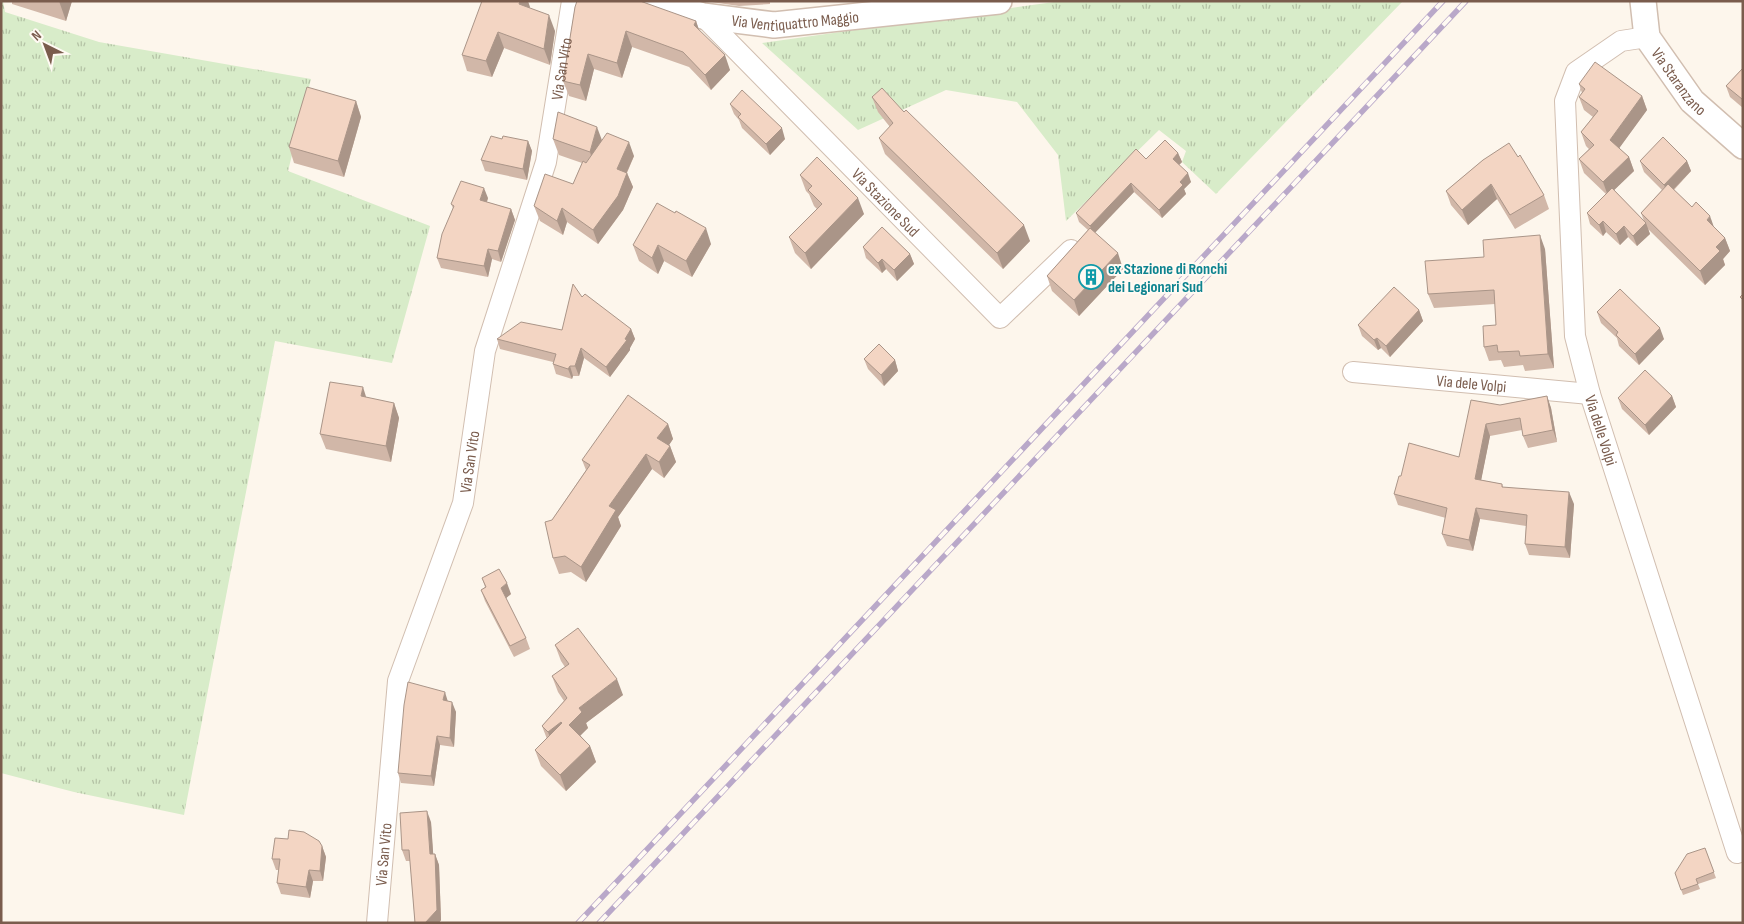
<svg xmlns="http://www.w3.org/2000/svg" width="1744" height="924" viewBox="0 0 1744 924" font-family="'Sofia Sans Condensed',sans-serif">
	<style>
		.grass { fill: url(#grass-tufts) }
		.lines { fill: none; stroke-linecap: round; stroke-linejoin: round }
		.minor-casing { stroke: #d1beb0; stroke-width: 22 }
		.tertiary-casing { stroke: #d1beb0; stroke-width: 28 }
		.minor { stroke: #fff; stroke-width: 20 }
		.tertiary { stroke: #fff; stroke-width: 25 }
		.rail-casing { stroke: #b9a8c9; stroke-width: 5.5 }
		.rail { stroke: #fffaf3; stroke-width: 4; stroke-dasharray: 11; stroke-linecap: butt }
		.wall { fill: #d1b7a8 }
		.shaded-wall { fill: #aa9588 }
		.building { fill: #f3d5c3; stroke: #aa9588 }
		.labels { text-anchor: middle; stroke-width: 4; stroke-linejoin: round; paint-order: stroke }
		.street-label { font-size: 16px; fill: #7a5c4d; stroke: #fffaf3 }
		.culture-label { font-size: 16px; font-weight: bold; fill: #0d838f; stroke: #fffaf3; text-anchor: start }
	</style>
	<defs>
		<pattern id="grass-tufts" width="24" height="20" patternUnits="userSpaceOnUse" patternTransform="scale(1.25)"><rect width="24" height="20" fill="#d8ecc9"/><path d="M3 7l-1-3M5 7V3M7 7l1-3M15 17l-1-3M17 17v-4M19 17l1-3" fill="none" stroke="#b4c2a5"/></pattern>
	</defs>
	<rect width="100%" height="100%" fill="#fdf6ec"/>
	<!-- grass -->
	<g class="grass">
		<path d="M1 1H3L5 12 99 42 311 79 288 171 430 226 392 363 275 341 184 815 74 792 1 773Z"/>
		<path d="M1061 1H1403L1216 194 1182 162 1186 151 1159 130 1066 221 1058 155 1017 102 946 90 858 130 762 43Z"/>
	</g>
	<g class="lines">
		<defs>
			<g id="minor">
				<path id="s1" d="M703 16 1000 318 1071 250"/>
				<path id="s2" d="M1647 37 1621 41 1576 72 1565 101 1575 336 1590 394 1737 853"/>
				<path id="s3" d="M1353 372 1590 394"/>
				<path id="s4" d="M377 923 398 681 463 503 485 351 546 162 572 1"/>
			</g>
			<g id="tertiary">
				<path id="s5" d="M653 1 703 16 774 25 999 1"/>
				<path id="s6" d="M1643 1 1647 37 1692 101 1743 146"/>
			</g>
		</defs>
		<!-- minor casing -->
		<use href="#minor" class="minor-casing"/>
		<!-- tertiary casing -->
		<use href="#tertiary" class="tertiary-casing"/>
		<!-- minor -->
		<use href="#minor" class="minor"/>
		<!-- tertiary -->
		<use href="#tertiary" class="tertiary"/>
		<defs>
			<g id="rail">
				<path d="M578 923 1443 1"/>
				<path d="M599 923 1466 1"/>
			</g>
		</defs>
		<!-- rail casing -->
		<use href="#rail" class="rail-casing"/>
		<!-- rail -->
		<use href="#rail" class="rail"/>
	</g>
	<!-- wall -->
	<g class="wall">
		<path d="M12 1H72L66 21 12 4Z"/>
		<path d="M704 1H770V4L739 6Z"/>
		<path d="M530 7 529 8 555 31 550 65 504 48 492 77 467 71 462 55Z"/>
		<path d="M575 7 696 21 699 30 730 70 711 90 689 67 632 47 622 78 594 69 586 101 569 96 563 81Z"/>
		<path d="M1743 68V108L1730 97 1726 86Z"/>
		<path d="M1579 84 1642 96 1647 110 1619 148 1629 157 1634 171 1614 190 1644 221 1641 213 1662 190 1644 172 1640 161H1687L1691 171 1674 190 1725 238 1730 251 1723 259 1725 265 1705 285 1648 229 1650 234 1637 246 1628 237 1620 245 1606 232 1603 236 1590 224 1587 213 1606 194 1584 173 1579 159 1589 149 1586 146 1581 132 1593 117 1584 110 1579 97 1582 93Z"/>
		<path d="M872 97 904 112 1030 241 1003 269 885 154 879 138 890 127 878 112Z"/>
		<path d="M356 101 361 117 344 177 294 163 289 147Z"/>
		<path d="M730 104 785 139 770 155 742 128 739 120 734 114Z"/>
		<path d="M502 139 528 141 532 151 527 180 485 171 481 160Z"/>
		<path d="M553 139 602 140 634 156 627 173 633 187 623 210 598 244 567 222 563 235 540 221 534 206 573 184 582 163 559 155Z"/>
		<path d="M1178 153 1182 162 1179 165 1191 182 1184 189 1186 194 1162 218 1134 192 1095 232 1123 269 1079 316 1052 291 1047 276 1088 230 1079 222 1076 213 1146 159Z"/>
		<path d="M1483 160 1544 195 1549 209 1515 229 1497 199 1468 225 1451 205 1446 191Z"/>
		<path d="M800 175 864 214 811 269 795 253 789 237 817 209 814 206 809 194 806 191Z"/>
		<path d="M488 198 487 202 511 209 515 220 501 262 492 259 488 277 441 268 437 258 453 208 451 204Z"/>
		<path d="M711 244 692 277 664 261 658 274 639 261 633 245Z"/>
		<path d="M863 247 910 254 914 264 897 281 886 269 882 273 866 258Z"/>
		<path d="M1545 249 1554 368 1525 371 1523 365 1504 367 1501 360 1489 361 1484 347 1496 325 1495 304 1434 308 1428 294 1484 257Z"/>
		<path d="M582 297 631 329 635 339 630 348V350L610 377 584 358 579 376H573L572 379 556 374 553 364V362L500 349 497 339 562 330Z"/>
		<path d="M1419 310 1423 321 1390 357 1381 348 1378 350 1362 336 1358 325Z"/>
		<path d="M1597 312 1664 339 1639 365 1619 346 1617 338 1601 323Z"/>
		<path d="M864 359 895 360 898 371 884 386 868 369Z"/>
		<path d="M1547 396 1551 408 1557 442 1528 448 1523 436 1522 430 1490 436 1481 480 1502 484 1503 487 1574 504 1570 558 1529 555 1525 544 1526 526 1480 519 1473 551 1447 546 1442 534 1446 518 1398 505 1394 494 1401 476 1459 457 1500 405Z"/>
		<path d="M1672 396 1676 407 1649 435 1622 409 1618 398Z"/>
		<path d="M394 403 399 418 391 462 326 449 320 434Z"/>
		<path d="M668 424 673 439 669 445 670 446 676 462 664 478 652 469 618 517 621 526 586 582 571 572 559 574 553 558 552 520 586 470 582 460Z"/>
		<path d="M482 578 511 594 506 598 526 638 530 649 514 657 485 601 481 590 485 587Z"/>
		<path d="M555 645 623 695 586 723 588 728 580 735 590 746 596 762 566 791 541 766 535 750 547 739 542 726 564 701 558 692 552 676 565 667 561 661Z"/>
		<path d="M448 701 456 712 454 747 440 745 434 786 401 783 398 773Z"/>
		<path d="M431 822 433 854H435L439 865 441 920 439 923H415L410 861H406L402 850Z"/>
		<path d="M322 846 326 857 323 881H313L310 898 281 894 277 883 279 870H276L272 859Z"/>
		<path d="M1705 848 1716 878 1698 884 1700 889 1683 895 1675 873Z"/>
	</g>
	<!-- shaded-wall -->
	<g class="shaded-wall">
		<path d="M59 1H72L66 21Z"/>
		<path d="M520 1H528L530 7 525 20 519 4Z"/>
		<path d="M549 15 555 31 550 65 544 49Z"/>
		<path d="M696 21 701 36 694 25Z"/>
		<path d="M626 31 632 47 622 78 617 63Z"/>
		<path d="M498 32 504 48 492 77 486 61Z"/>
		<path d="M588 54 594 69 586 101 580 85Z"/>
		<path d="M725 55 730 70 711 90 705 75Z"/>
		<path d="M1642 96 1647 110 1615 154 1610 140Z"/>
		<path d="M356 101 361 117 344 177 338 161Z"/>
		<path d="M597 127 603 143 595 168 590 152Z"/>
		<path d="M782 128 785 139 770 155 766 144Z"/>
		<path d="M528 141 532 151 527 180 523 169Z"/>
		<path d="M629 142 634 156 622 183 617 169Z"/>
		<path d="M1178 153 1182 162 1176 168 1173 159Z"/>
		<path d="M1629 157 1634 171 1608 196 1603 182Z"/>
		<path d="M1687 161 1691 171 1668 195 1664 185Z"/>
		<path d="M627 173 633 187 623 210 598 244 593 230Z"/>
		<path d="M1188 173 1191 182 1184 189 1186 194 1162 218 1159 210 1180 182Z"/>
		<path d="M1131 183 1134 192 1093 235 1090 226Z"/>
		<path d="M1491 184 1497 199 1468 225 1462 210Z"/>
		<path d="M484 188 488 198 484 210 480 200Z"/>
		<path d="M858 198 864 214 811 269 805 253Z"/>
		<path d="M562 208 567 222 563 235 557 221Z"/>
		<path d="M511 209 515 220 501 262 498 251Z"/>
		<path d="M1710 216 1715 230 1707 220Z"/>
		<path d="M1603 221 1606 232 1603 236 1599 225Z"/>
		<path d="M1646 223 1650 234 1637 246 1633 236Z"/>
		<path d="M1024 225 1030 241 1003 269 997 253Z"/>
		<path d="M1624 226 1628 237 1620 245 1616 234Z"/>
		<path d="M706 228 711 244 692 277 686 261Z"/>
		<path d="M1540 235 1545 249 1554 368 1548 354Z"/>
		<path d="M1725 238 1730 251 1723 259 1725 265 1705 285 1700 271 1716 247Z"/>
		<path d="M658 245 664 261 658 274 652 258Z"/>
		<path d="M488 249 492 259 488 277 484 266Z"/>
		<path d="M1118 253 1123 269 1079 316 1074 300Z"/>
		<path d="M910 254 914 264 897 281 894 270Z"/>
		<path d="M882 259 886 269 882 273 878 263Z"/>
		<path d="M1419 310 1423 321 1390 357 1386 346Z"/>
		<path d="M1660 328 1664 339 1639 365 1635 354Z"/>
		<path d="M631 329 635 339 630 348V350L610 377 606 367 625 339Z"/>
		<path d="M1377 338 1381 348 1378 350 1374 340Z"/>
		<path d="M581 348 584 358 579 376 575 366Z"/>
		<path d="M895 360 898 371 884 386 881 375Z"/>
		<path d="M570 366 573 376 572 379 568 369Z"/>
		<path d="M363 387 368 403 361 396Z"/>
		<path d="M1547 396 1551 408 1557 442 1553 430Z"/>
		<path d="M1672 396 1676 407 1649 435 1645 425Z"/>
		<path d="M394 403 399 418 391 462 386 446Z"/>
		<path d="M668 424 673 439 663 454 657 438Z"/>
		<path d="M1486 424 1490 436 1479 491 1475 479Z"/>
		<path d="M670 446 676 462 664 478 659 462Z"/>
		<path d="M646 454 652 469 618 517 621 526 586 582 581 567 609 506Z"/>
		<path d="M1569 492 1574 504 1570 558 1565 547Z"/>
		<path d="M1476 508 1480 519 1473 551 1469 540Z"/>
		<path d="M507 583 511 594 505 599 501 588Z"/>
		<path d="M617 679 623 695 586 723 588 728 575 741 569 725 579 708Z"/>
		<path d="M445 692 448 702 443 700Z"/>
		<path d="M452 702 456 712 454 747 450 738Z"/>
		<path d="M561 722 567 738 554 748 548 732Z"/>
		<path d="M437 736 440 745 434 786 431 776Z"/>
		<path d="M590 746 596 762 566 791 560 775Z"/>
		<path d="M427 811 431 822 434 865 430 854Z"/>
		<path d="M322 846 326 857 323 881 320 871Z"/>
		<path d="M435 854 439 865 441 920 439 923H425Z"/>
		<path d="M309 870 313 881 310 898 306 887Z"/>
	</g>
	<!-- building -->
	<g class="building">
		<path d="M482 1H520L519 4 549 15 544 49 498 32 486 61 462 55Z"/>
		<path d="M577 1H640L696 21 694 25 725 55 705 75 683 52 626 31 617 63 588 54 580 85 563 81 575 7Z"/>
		<path d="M1595 62 1642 96 1610 140 1629 157 1603 182 1579 159 1594 145 1581 132 1598 111 1579 97 1585 89 1579 84Z"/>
		<path d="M1743 68V98L1742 99 1726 86Z"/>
		<path d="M307 87 356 101 338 161 289 147Z"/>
		<path d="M882 88 904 112 906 110 1024 225 997 253 879 138 893 123 872 97Z"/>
		<path d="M742 90 782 128 766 144 738 117 741 114 730 104Z"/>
		<path d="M558 112 597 127 590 152 553 139Z"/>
		<path d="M607 133 629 142 617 169 627 173 618 196 593 230 562 208 557 221 534 206 545 174 573 184 583 161 586 163Z"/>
		<path d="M491 136 502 139 503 136 528 141 523 169 481 160Z"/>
		<path d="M1663 137 1687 161 1664 185 1640 161Z"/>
		<path d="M1165 140 1178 153 1173 159 1188 173 1180 182 1183 185 1159 210 1131 183 1090 226 1076 213 1136 149 1146 159Z"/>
		<path d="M1509 143 1518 157 1520 155 1544 195 1510 215 1491 184 1462 210 1446 191 1483 160Z"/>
		<path d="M817 157 858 198 805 253 789 237 822 204 808 190 812 186 800 175Z"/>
		<path d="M461 181 484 188 480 200 511 209 498 251 488 249 484 266 437 258 442 234 454 206 451 204Z"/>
		<path d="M1668 184 1692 207 1696 202 1710 216 1707 220 1725 238 1716 247 1720 251 1700 271 1641 213Z"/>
		<path d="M1612 188 1646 223 1633 236 1624 226 1616 234 1603 221 1599 225 1587 213Z"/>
		<path d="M657 203 675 213 676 211 706 228 686 261 658 245 652 258 633 245Z"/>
		<path d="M882 227 910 254 894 270 882 259 878 263 863 247Z"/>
		<path d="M1090 228 1118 253 1074 300 1047 276Z"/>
		<path d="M1540 235 1548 354 1520 356 1519 351 1498 352 1497 345 1484 347 1483 326 1496 325 1494 290 1428 294 1425 261 1484 257 1483 240Z"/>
		<path d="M573 284 582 297 585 294 631 329 625 339 627 340 606 367 581 348 575 366H570L568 369 553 364 556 354 497 339 521 322 562 330Z"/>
		<path d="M1394 287 1419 310 1386 346 1377 338 1374 340 1358 325Z"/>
		<path d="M1620 289 1660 328 1635 354 1616 335 1618 332 1597 312Z"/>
		<path d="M1743 294V300L1740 297Z"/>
		<path d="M879 344 895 360 881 375 864 359Z"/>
		<path d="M1645 370 1672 396 1645 425 1618 398Z"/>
		<path d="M330 382 363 387 361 396 394 403 386 446 320 434Z"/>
		<path d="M628 395 668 424 657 438 670 446 659 462 646 454 609 506 616 510 581 567 565 556 553 558 545 522 552 520 590 465 582 460Z"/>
		<path d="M1547 396 1553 430 1523 436 1520 418 1486 424 1475 479 1502 484V487L1569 492 1565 547 1525 544 1527 515 1476 508 1469 540 1442 534 1447 508 1394 494 1399 476H1401L1409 443 1459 457 1471 400 1500 405Z"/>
		<path d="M499 569 507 583 501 588 526 638 510 646 481 590 486 587 482 578Z"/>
		<path d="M578 628 617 679 579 708 582 712 569 725 590 746 560 775 535 750 562 723 561 722 548 732 542 726 567 698 552 676 569 664 555 645Z"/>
		<path d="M408 682 445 692 443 700 452 702 450 738 437 736 431 776 398 773 404 705Z"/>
		<path d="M427 811 430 854H435L437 910 425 923H415L409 850H402L400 813Z"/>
		<path d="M289 830 304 832 319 841 322 846 320 871 309 870 306 887 277 883 280 859H272L275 838 288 839Z"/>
		<path d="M1705 848 1714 872 1696 879 1698 884 1681 890 1675 873 1687 854Z"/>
	</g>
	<!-- icons -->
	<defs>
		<symbol id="building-ring" viewBox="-11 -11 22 22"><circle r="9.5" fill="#fffaf3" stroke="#0f9aa8" stroke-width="1.5"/><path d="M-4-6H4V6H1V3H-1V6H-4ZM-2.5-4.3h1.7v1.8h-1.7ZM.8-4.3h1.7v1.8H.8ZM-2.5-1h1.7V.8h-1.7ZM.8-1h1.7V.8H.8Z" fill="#0f9aa8"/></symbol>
	</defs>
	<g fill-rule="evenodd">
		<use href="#building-ring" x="1077" y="263" width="28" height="28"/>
	</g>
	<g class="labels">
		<!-- street labels -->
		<g class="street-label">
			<text dy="6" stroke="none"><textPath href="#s5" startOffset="145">Via Ventiquattro Maggio</textPath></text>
			<text dy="6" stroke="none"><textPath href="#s4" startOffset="879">Via San Vito</textPath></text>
			<text dy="6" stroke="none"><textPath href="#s6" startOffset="91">Via Staranzano</textPath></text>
			<text dy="6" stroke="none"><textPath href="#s1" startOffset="261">Via Stazione Sud</textPath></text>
			<text dy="6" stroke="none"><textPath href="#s3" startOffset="119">Via dele Volpi</textPath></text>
			<text dy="6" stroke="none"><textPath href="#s2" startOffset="445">Via delle Volpi</textPath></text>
			<text dy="6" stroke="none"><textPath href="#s4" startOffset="474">Via San Vito</textPath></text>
			<text dy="6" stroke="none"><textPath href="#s4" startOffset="69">Via San Vito</textPath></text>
		</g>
		<!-- culture labels -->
		<g class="culture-label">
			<text x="1108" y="274">ex Stazione di Ronchi<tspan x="1108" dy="18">dei Legionari Sud</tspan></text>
		</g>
	</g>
	<!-- border -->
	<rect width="1744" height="924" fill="none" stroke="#7a5c4d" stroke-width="5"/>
	<!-- north arrow -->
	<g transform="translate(45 45) rotate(318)" stroke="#fffaf3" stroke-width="4" paint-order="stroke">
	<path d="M0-4L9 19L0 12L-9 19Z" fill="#7a5c4d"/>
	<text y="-8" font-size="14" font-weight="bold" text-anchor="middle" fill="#7a5c4d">N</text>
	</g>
</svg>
